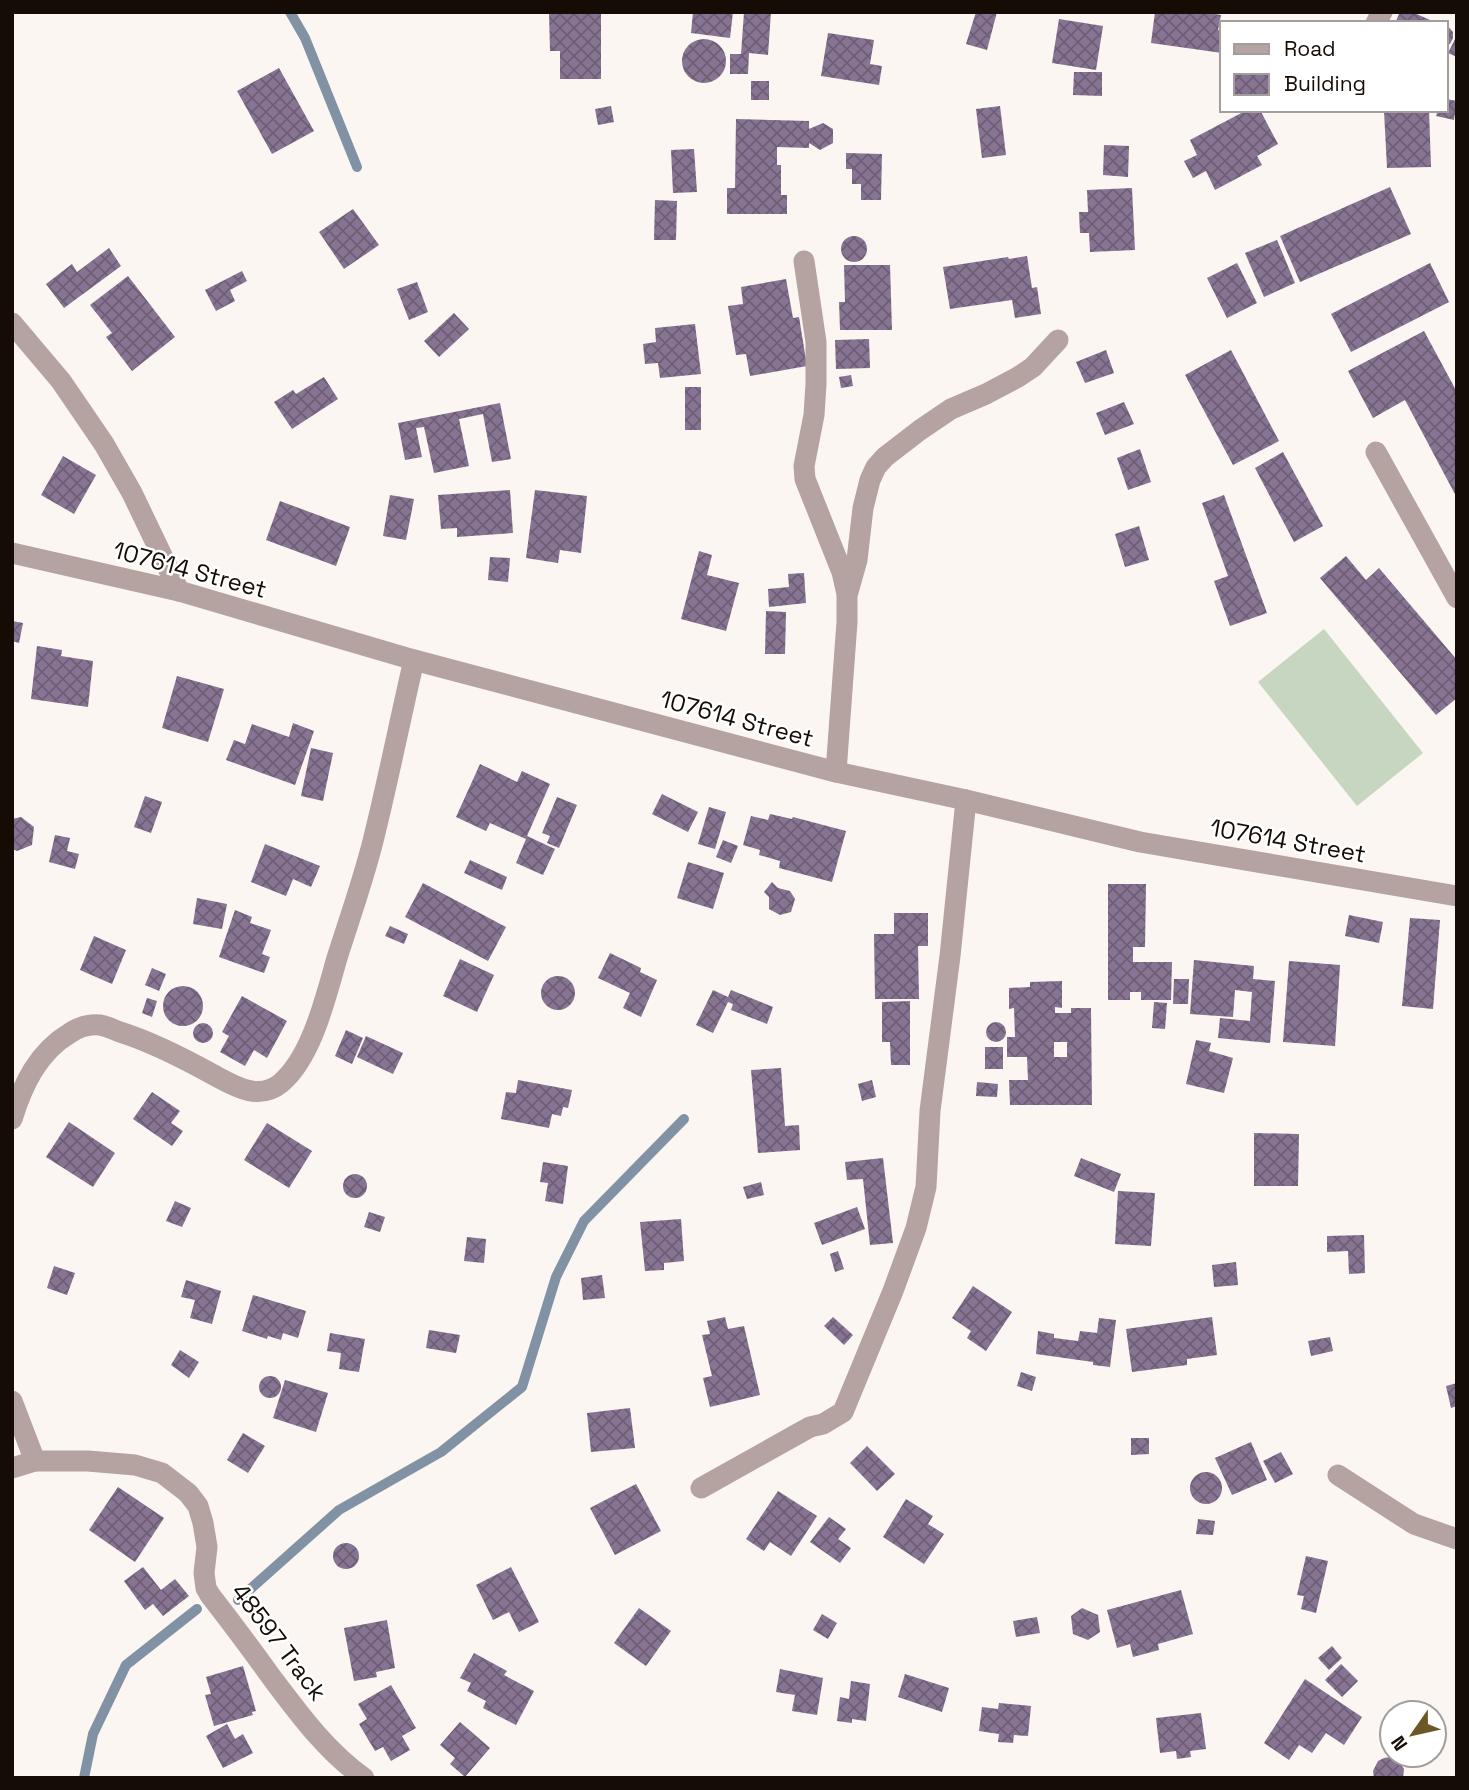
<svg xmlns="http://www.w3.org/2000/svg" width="1469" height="1790" viewBox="0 0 1469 1790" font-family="'Space Grotesk',sans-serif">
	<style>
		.garden { fill: #c7d6c0 }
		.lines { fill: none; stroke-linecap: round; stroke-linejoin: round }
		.stream { stroke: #8292a5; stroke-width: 10 }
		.building { fill: url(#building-cross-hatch); fill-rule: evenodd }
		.minor { stroke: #b4a3a0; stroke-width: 21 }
		.labels { text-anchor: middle; stroke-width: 5; stroke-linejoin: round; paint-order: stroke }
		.street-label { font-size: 24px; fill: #150c05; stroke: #fff }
	</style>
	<defs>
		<pattern id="building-cross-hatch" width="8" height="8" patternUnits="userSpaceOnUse" patternTransform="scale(1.75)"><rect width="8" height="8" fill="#877493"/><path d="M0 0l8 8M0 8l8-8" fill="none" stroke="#6d5e76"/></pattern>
	</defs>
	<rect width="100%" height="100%" fill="#fbf6f1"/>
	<!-- garden -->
	<path class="garden" d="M1324 629 1423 753 1357 806 1258 682Z"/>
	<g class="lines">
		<!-- stream -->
		<g class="stream">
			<path d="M290 12 305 38 357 167"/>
			<path d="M238 1600 339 1510 441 1452 522 1387 556 1277 584 1221 684 1119"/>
			<path d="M84 1778 93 1734 126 1665 197 1609"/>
		</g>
	</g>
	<!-- building -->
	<g class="building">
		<path d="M549 12H601V79H560V51H550Z"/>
		<path d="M693 12H733L730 38 691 33Z"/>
		<path d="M744 12H771L768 55 749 53 748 74H730V54H741Z"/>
		<path d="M976 12H997L987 50 966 44Z"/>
		<path d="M1155 12H1203L1221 15 1218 30 1222 31V53L1151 43Z"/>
		<path d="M1400 12H1412L1437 23H1395Z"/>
		<path d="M1059 19 1103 26 1096 70 1052 63Z"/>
		<path d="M1446 24 1453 32V38L1450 44 1446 45Z"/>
		<path d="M828 33 874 40 870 64 882 66 879 85 821 76Z"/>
		<path d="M1457 35V57L1448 53Z"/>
		<circle cx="704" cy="61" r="22"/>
		<path d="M279 68 314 131 272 154 237 91Z"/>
		<path d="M1074 72H1102V96L1073 95Z"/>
		<rect x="751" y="81" width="18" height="19"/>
		<path d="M1446 99 1457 101 1454 120 1436 116 1438 110H1446Z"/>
		<path d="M611 106 614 122 598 125 595 109Z"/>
		<path d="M1000 106 1006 155 982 158 976 109Z"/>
		<path d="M1247 110H1260L1278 144 1257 156 1262 165 1215 190 1206 171 1193 178 1184 161 1197 155 1190 140Z"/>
		<path d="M1412 110H1429L1431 167 1387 168 1384 111Z"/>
		<path d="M736 119 809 121V129L823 123 833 129V143L820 150 809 143V148L777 147V165H781V195H787V214H727V188H735Z"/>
		<path d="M1104 145 1129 146 1128 177 1103 175Z"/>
		<path d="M694 149 697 192 673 193 671 150Z"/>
		<path d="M846 153 882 154 881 200H861V184H852V169H846Z"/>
		<path d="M1390 187 1411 234 1300 282 1280 236Z"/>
		<path d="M1132 188 1135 250 1090 252 1089 233H1080L1079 212H1088L1087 190Z"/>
		<path d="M655 200 677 201 676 240H654Z"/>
		<path d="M353 209 379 245 344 269 319 232Z"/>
		<circle cx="854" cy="249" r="13"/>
		<path d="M1277 240 1295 283 1264 297 1245 253Z"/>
		<path d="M109 248 121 266 64 308 46 284 72 264 77 272Z"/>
		<path d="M1027 256 1032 288 1037 287 1041 314 1015 318 1012 300 950 309 943 267 1008 257 1009 259Z"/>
		<path d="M1237 263 1257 303 1227 318 1207 278Z"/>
		<path d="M1430 263 1449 302 1351 352 1331 314Z"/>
		<path d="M844 265H890L892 330H840L839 302H845Z"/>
		<path d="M242 271 247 281 230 290 235 301 216 311 205 290Z"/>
		<path d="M128 276 175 337 132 371 106 337 112 333 90 305Z"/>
		<path d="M786 279 793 318 799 317 807 366 750 376 746 354 736 355 728 306 743 304 741 287Z"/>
		<path d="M417 282 428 312 409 320 397 289Z"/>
		<path d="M454 313 469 329 439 357 424 341Z"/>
		<path d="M695 324 701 374 660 378 658 363 645 364 643 344 656 342 655 328Z"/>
		<path d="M1424 331 1457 392V498L1405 400 1373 418 1348 371Z"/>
		<path d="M869 339 870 368 836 369 835 340Z"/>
		<path d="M1106 350 1114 373 1085 383 1076 362Z"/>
		<path d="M1231 350 1279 441 1233 465 1185 375Z"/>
		<path d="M851 375 853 386 841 388 839 377Z"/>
		<path d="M324 377 338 399 292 429 274 402 293 390 296 394Z"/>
		<rect x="685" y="387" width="16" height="43"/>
		<path d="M1124 402 1134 424 1105 435 1096 413Z"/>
		<path d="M500 403 511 459 492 462 483 414 459 419 469 466 434 473 424 427 416 428 422 457 405 460 398 423Z"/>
		<path d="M1140 449 1151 482 1128 490 1117 458Z"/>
		<path d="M1283 452 1323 526 1294 542 1255 468Z"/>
		<path d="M63 456 96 475 74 514 41 495Z"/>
		<path d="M510 490 513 533 457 537V528L441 529 438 495Z"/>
		<path d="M535 490 587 496 581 553 560 550 558 563 526 558Z"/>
		<path d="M390 495 414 499 406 540 383 536Z"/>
		<path d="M1224 495 1267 613 1230 626 1214 581 1228 576 1202 503Z"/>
		<path d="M280 501 350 527 336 566 266 540Z"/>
		<path d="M1139 526 1149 560 1125 567 1115 534Z"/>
		<path d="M699 551 712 555 707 575 739 583 726 631 681 619Z"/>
		<path d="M1346 556 1366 580 1379 568 1457 660V698L1436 715 1320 578Z"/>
		<path d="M490 557 510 558 508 582 488 580Z"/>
		<path d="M804 573 806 603 769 607 768 589 789 587 788 574Z"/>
		<path d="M766 611 786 612 785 654H765Z"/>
		<path d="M12 621 23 623 19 643 12 641Z"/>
		<path d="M37 646 62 650 61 656 93 661 88 707 31 699Z"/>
		<path d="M177 676 224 689 208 742 162 728Z"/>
		<path d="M293 723 314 731 295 785 226 760 234 740 245 744 252 724 289 737Z"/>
		<path d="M311 748 333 753 323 801 301 796Z"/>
		<path d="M480 764 517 782 522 771 550 784 527 836 555 849 543 875 516 863 526 839 490 823 486 831 456 817Z"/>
		<path d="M662 794 698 812 688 832 652 814Z"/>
		<path d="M145 796 162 802 151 833 134 827Z"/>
		<path d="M557 797 577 805 559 848 547 843 550 836 542 833Z"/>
		<path d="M709 807 726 812 715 849 698 844Z"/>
		<path d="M770 814 792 819 793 817 846 831 832 882 779 868 780 861 759 855 760 850 743 845 751 816 768 820Z"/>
		<path d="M21 817 34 827 32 845 17 851 12 849V819Z"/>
		<path d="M55 835 70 838 67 851 79 854 75 869 49 862Z"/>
		<path d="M723 840 738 846 731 863 716 857Z"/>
		<path d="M265 844 320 866 311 887 293 879 286 896 251 882Z"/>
		<path d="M470 860 507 877 502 890 464 873Z"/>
		<path d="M688 862 724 873 713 909 677 898Z"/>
		<path d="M772 882 778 888 790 891 795 899 791 912 780 915 769 909V897L764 892Z"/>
		<path d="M423 883 506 927 488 961 405 917Z"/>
		<path d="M1108 884H1146L1145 947H1133V962H1172L1171 1000H1141V992H1130V1000H1108Z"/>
		<path d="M197 898 227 904 222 929 193 924Z"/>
		<path d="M235 910 252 917 250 923 271 930 262 954 270 957 264 973 219 957Z"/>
		<path d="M894 913H928V946H918L919 999H875L874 934H894Z"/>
		<path d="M1349 915 1383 922 1379 943 1345 936Z"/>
		<path d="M1410 918 1440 920 1433 1009 1402 1006Z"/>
		<path d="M390 926 408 934 404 944 385 936Z"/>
		<path d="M94 936 126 950 112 984 80 970Z"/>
		<path d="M610 953 641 968 640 972 657 980 641 1017 623 1008 630 993 598 978Z"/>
		<path d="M460 959 494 975 477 1012 443 996Z"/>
		<path d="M1194 960 1254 966 1253 979 1275 981 1270 1043 1218 1038 1220 1018 1250 1021 1252 992 1235 990 1233 1017 1190 1014Z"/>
		<path d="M1289 961 1340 965 1335 1046 1283 1042Z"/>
		<path d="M152 968 166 974 159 991 145 985Z"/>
		<circle cx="558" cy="993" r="17"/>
		<path d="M1174 979H1189L1188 1004H1173Z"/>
		<path d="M1062 981V1008L1055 1007V1013H1071V1008H1091L1092 1105H1010L1009 1080H1028L1027 1057H1007V1037H1015L1014 1008 1009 1009V988L1030 987V982ZM1054 1042H1067V1057H1054Z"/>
		<circle cx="183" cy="1006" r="20"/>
		<path d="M713 990 728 997 731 990 773 1007 767 1024 731 1010 733 1004 728 1002 713 1033 696 1025Z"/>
		<path d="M242 996 287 1021 267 1058 254 1050 245 1066 220 1052 229 1036 222 1032Z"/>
		<path d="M147 998 157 1001 152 1017 142 1013Z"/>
		<path d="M910 1001V1065H891L890 1042H882V1002Z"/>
		<path d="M1154 1002 1167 1003 1165 1029 1152 1028Z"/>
		<circle cx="996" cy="1032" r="10"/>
		<circle cx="203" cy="1033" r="10"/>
		<path d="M346 1030 363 1038 352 1064 335 1056Z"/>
		<path d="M366 1036 403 1053 393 1074 357 1057Z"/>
		<path d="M1196 1040 1211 1043 1209 1051 1233 1058 1224 1093 1186 1084Z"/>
		<rect x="985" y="1047" width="18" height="22"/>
		<path d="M781 1068 785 1126 799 1125 800 1150 758 1153 751 1070Z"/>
		<path d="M518 1080 572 1090 568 1108 563 1107 561 1116 552 1114 549 1128 501 1119 506 1092 516 1093Z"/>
		<path d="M872 1080 876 1097 862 1101 858 1084Z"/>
		<path d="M977 1082 998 1084 997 1097 976 1096Z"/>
		<path d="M152 1092 180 1111 171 1123 183 1131 172 1146 133 1119Z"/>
		<path d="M69 1122 115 1153 93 1187 46 1157Z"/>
		<path d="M267 1123 312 1151 289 1188 244 1160Z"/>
		<path d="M1254 1133 1299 1134 1298 1186H1254Z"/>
		<path d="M883 1158 893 1243 870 1245 863 1179 847 1180 845 1162Z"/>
		<path d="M1081 1158 1121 1174 1114 1192 1074 1176Z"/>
		<path d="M543 1162 568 1166 563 1204 545 1201 548 1183 540 1182Z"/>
		<circle cx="355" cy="1186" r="12"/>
		<path d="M761 1182 764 1195 747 1199 743 1187Z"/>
		<path d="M1118 1191 1155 1193 1151 1246 1115 1244Z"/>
		<path d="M175 1201 191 1208 182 1227 166 1221Z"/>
		<path d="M857 1207 865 1229 822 1245 814 1223Z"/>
		<path d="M369 1212 385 1217 380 1232 364 1227Z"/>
		<path d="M681 1219 684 1261 664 1263V1270L645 1271 640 1222Z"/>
		<path d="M1364 1235 1365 1273 1349 1274 1348 1251 1327 1252V1236Z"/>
		<path d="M467 1237 486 1239 484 1263 464 1261Z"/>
		<path d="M838 1251 844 1269 835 1272 830 1254Z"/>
		<path d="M1236 1262 1238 1285 1214 1287 1212 1265Z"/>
		<path d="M54 1266 75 1273 67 1295 47 1288Z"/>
		<path d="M602 1275 605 1298 583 1300 581 1278Z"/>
		<path d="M186 1280 221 1291 212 1324 190 1318 195 1300 181 1297Z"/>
		<path d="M973 1286 1012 1312 986 1351 967 1338 971 1331 952 1318Z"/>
		<path d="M253 1295 306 1311 298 1338 283 1333 281 1340 268 1336 267 1339 242 1331Z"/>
		<path d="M725 1317 728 1329 744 1326 760 1395 710 1407 703 1378 712 1376 702 1335 710 1334 707 1321Z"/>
		<path d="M833 1317 853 1335 844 1345 824 1326Z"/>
		<path d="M1212 1317 1217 1355 1187 1359V1365L1132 1372 1126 1329Z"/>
		<path d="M1099 1318 1116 1320 1110 1367 1093 1365V1362L1036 1354 1038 1331 1054 1334V1338L1078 1341 1080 1331 1097 1333Z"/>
		<path d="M429 1330 460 1335 456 1353 426 1348Z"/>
		<path d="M330 1333 365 1339 359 1372 339 1369 341 1353 327 1351Z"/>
		<path d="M1330 1337 1333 1351 1311 1356 1308 1341Z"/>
		<path d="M180 1350 199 1362 189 1378 171 1365Z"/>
		<path d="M1021 1372 1036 1377 1032 1391 1017 1386Z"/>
		<circle cx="270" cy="1387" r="11"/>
		<path d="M285 1380 328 1393 316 1432 273 1418Z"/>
		<path d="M1457 1383V1406L1451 1408 1446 1386Z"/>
		<path d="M630 1408 635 1448 591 1452 587 1413Z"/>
		<path d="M243 1433 265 1446 248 1473 227 1460Z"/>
		<path d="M1131 1438H1149V1454L1131 1455Z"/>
		<path d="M1251 1442 1267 1480 1232 1495 1215 1458Z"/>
		<path d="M867 1446 895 1474 877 1491 850 1463Z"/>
		<path d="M1281 1452 1293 1474 1275 1483 1263 1461Z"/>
		<circle cx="1206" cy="1488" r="16"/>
		<path d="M636 1484 661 1531 615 1555 590 1508Z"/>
		<path d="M118 1487 164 1518 135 1562 89 1530Z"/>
		<path d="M778 1491 817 1516 791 1556 770 1542 764 1551 746 1539Z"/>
		<path d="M906 1499 933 1516 928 1524 944 1534 924 1564 883 1537Z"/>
		<path d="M829 1517 846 1529 838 1539 851 1548 840 1563 810 1542Z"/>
		<path d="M1198 1519 1215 1521 1213 1535 1196 1534Z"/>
		<circle cx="346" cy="1556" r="13"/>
		<path d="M1306 1556 1328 1561 1316 1613 1301 1609 1304 1596 1297 1595Z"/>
		<path d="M143 1567 161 1590 175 1579 189 1596 163 1616 153 1604 145 1610 124 1581Z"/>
		<path d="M511 1567 539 1622 519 1632 509 1612 493 1620 476 1585Z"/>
		<path d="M1181 1590 1193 1634 1158 1644 1159 1650 1133 1657 1130 1644 1117 1648 1107 1610Z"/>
		<path d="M639 1608 671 1631 646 1666 614 1643Z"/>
		<path d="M1082 1608 1098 1615 1100 1632 1088 1640 1073 1634 1071 1616Z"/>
		<path d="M822 1614 837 1623 828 1639 813 1630Z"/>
		<path d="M1037 1617 1040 1633 1016 1637 1013 1621Z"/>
		<path d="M387 1620 395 1668 376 1672 377 1677 354 1681 344 1628Z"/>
		<path d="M1332 1646 1342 1658 1329 1670 1318 1658Z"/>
		<path d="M474 1653 507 1671 504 1675 534 1691 516 1725 483 1708 486 1701 467 1691 471 1683 460 1678Z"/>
		<path d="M1341 1664 1358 1681 1342 1697 1325 1680Z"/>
		<path d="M243 1666 256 1711 252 1712 253 1715 214 1726 205 1695 211 1694 206 1677Z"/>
		<path d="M780 1669 823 1678 817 1715 792 1711 795 1695 776 1692Z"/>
		<path d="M905 1674 949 1688 942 1712 898 1697Z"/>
		<path d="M1305 1679 1362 1717 1344 1745 1326 1733 1312 1753 1299 1745 1289 1760 1264 1743Z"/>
		<path d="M851 1681 870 1684 866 1721 852 1719V1723L837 1721 840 1697 849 1699Z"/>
		<path d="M391 1685 416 1728 402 1736 410 1750 391 1761 383 1747 375 1751 359 1724 367 1719 358 1704Z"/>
		<path d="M999 1703 1031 1706 1028 1736 1014 1735 1013 1743 998 1742 999 1734 979 1731 982 1707 998 1709Z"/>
		<path d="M1201 1713 1206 1749 1190 1751 1191 1757 1177 1759 1176 1751 1160 1753 1156 1718Z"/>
		<path d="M460 1722 490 1748 465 1777 450 1764 455 1758 440 1745Z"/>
		<path d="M227 1724 235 1739 243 1734 253 1753 223 1768 206 1736Z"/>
		<path d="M1390 1757 1400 1763 1404 1769 1403 1778H1374L1373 1771 1378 1761 1384 1758Z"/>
	</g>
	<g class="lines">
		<!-- minor -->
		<g class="minor">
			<path d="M1376 23 1382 12"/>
			<path d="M804 261 816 342V384L814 415 804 466 805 479 842 572 847 594V622L836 772"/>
			<path d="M12 323 61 381 104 444 132 493 179 591"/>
			<path d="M1376 452 1457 598"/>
			<path d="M12 553 179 591 414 660 836 772 966 800 1140 842 1457 896"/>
			<path d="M848 592 857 560 863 508 870 480 876 467 885 457 920 430 951 409 986 394 1018 377 1033 367 1058 340"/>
			<path d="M12 1119C23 1084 38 1052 70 1033 79 1027 89 1024 100 1025 107 1026 114 1030 120 1032 152 1042 183 1058 212 1074 233 1085 258 1102 281 1083 312 1057 326 996 337 958 349 920 363 881 373 841 388 781 400 720 414 660"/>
			<path d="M12 1401 35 1461"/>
			<path d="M12 1468 35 1461H88L135 1465 162 1473 188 1493 198 1506 203 1523 207 1547 204 1573 206 1588 210 1595C231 1622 252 1650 272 1678 299 1714 327 1752 364 1778"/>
			<path d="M1338 1475 1414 1524 1457 1539"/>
			<path d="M701 1488 810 1427 823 1424 843 1412 893 1291 916 1228 926 1187 930 1111 950 956 966 800"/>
		</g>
	</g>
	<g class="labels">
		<!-- street labels -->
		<g class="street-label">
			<text transform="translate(190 570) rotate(15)" y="8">107614 Street</text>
			<text transform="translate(737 719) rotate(15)" y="8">107614 Street</text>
			<text transform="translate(1288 841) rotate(10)" y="8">107614 Street</text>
			<text transform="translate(279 1642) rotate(53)" y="8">48597 Track</text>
		</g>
	</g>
	<!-- border -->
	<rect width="1469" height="1790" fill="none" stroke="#150c05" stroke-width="28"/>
	<!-- legend -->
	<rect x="1220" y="21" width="228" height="91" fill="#ffffff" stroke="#a19e9b" stroke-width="2"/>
	<rect x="1234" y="44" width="35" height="10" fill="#b4a3a0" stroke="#a19e9b" stroke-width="2"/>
	<text x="1284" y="56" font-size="21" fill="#150c05">Road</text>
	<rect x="1234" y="74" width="35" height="21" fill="url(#building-cross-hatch)" stroke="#a19e9b" stroke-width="2"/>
	<text x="1284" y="91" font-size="21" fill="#150c05">Building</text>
	<!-- north arrow -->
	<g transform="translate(1413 1734) rotate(236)"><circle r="33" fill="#ffffff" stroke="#a19e9b" stroke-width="2"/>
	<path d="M0-5L12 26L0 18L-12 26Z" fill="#6b5826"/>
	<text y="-10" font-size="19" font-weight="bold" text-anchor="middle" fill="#150c05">N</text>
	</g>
</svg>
